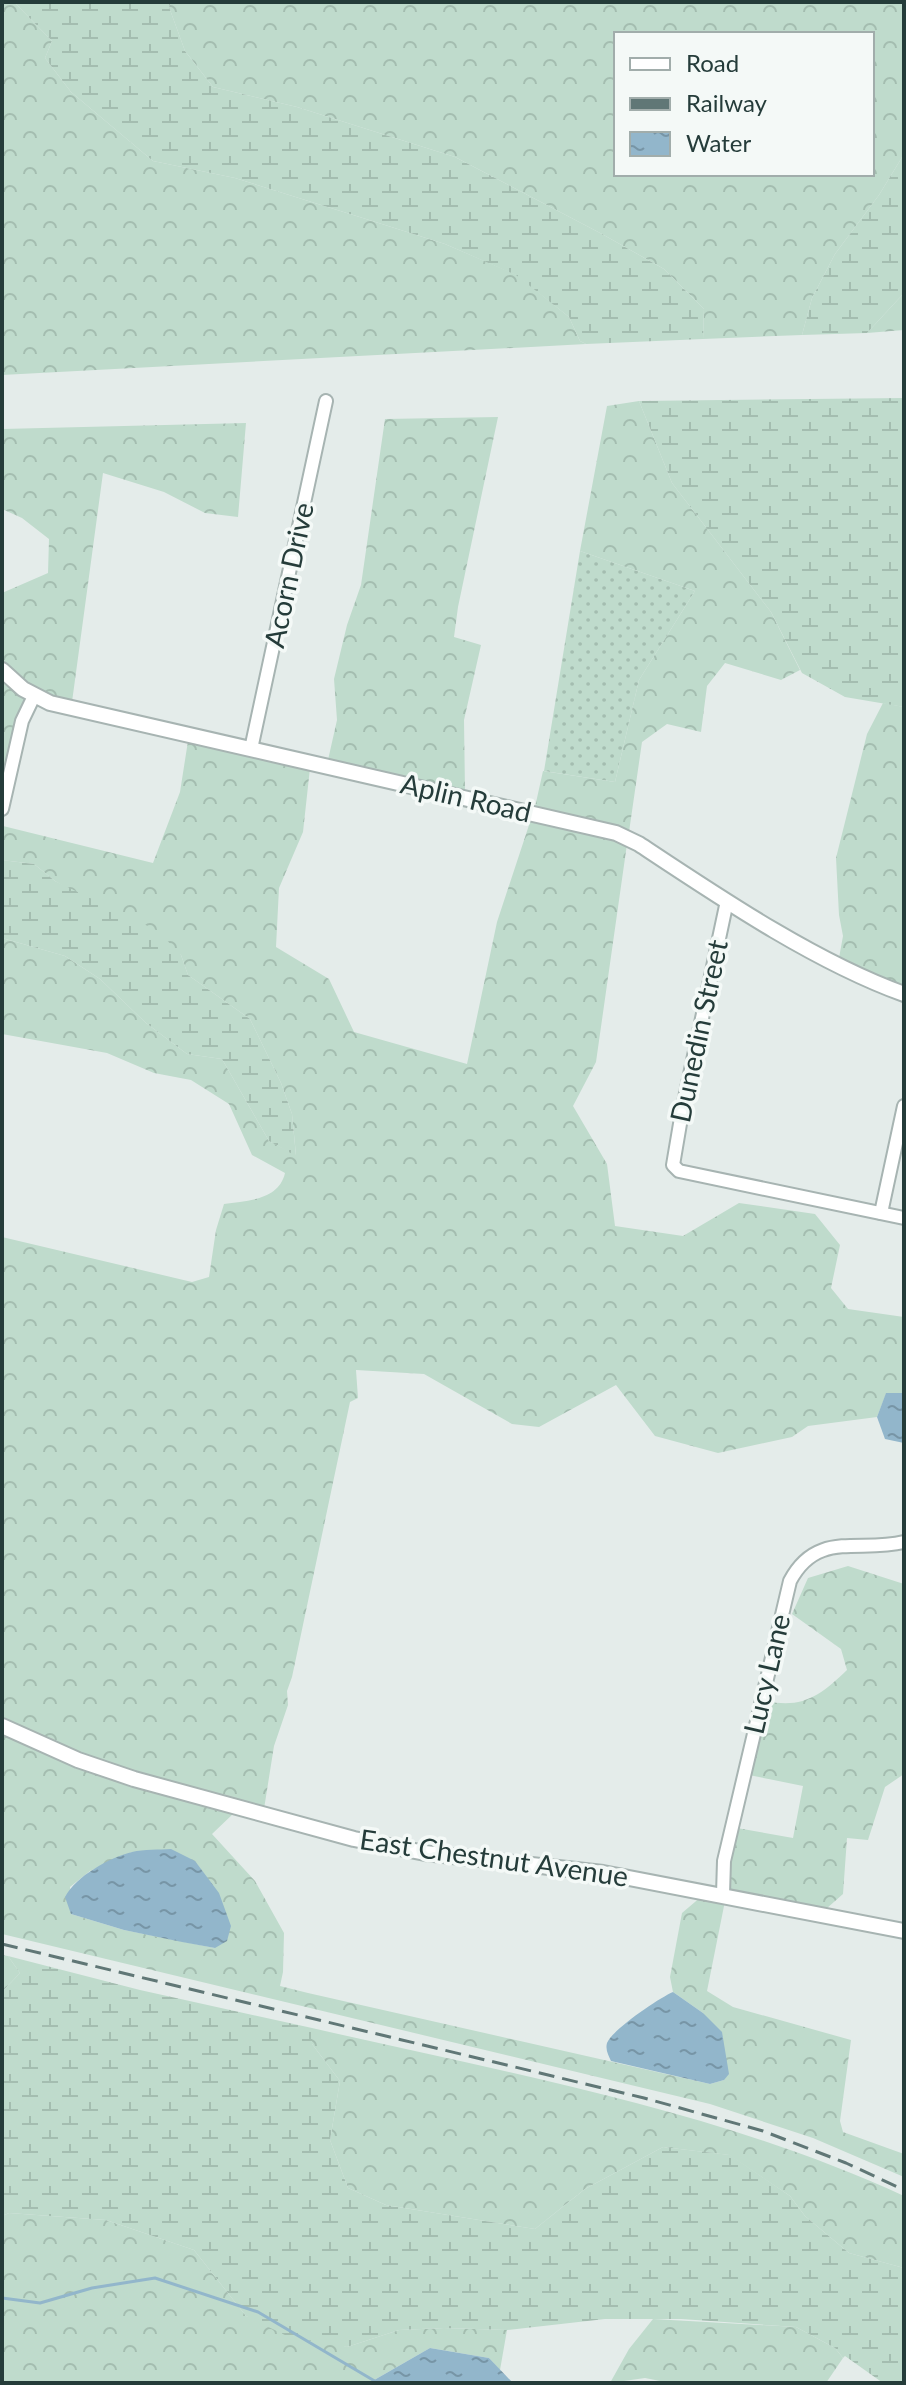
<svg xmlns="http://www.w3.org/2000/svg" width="906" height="2385" viewBox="0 0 906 2385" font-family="Lato,sans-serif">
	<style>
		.grass { fill: url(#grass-dots) }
		.forest { fill: url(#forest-crowns); fill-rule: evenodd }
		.wetland { fill: url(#wetland-marsh) }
		.water { fill: url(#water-ripples) }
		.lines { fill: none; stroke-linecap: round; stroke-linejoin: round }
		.stream { stroke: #92b6cb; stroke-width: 3 }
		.minor-casing { stroke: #a7b4b2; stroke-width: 16 }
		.tertiary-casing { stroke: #a7b4b2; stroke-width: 18 }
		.minor { stroke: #fff; stroke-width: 12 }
		.tertiary { stroke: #fff; stroke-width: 14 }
		.rail { stroke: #607776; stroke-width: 3; stroke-dasharray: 16 8; stroke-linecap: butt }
		.labels { text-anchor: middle; stroke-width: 7; stroke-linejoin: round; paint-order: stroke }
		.street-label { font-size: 28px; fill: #253c3a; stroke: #f4f9f7 }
	</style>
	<defs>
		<pattern id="grass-dots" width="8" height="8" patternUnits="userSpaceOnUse" patternTransform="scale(2)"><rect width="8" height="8" fill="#bfdbcc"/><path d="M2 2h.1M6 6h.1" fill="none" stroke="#a4bdb0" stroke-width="1.8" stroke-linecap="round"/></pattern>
		<pattern id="forest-crowns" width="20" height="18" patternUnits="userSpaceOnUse" patternTransform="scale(2)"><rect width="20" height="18" fill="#bfdbcc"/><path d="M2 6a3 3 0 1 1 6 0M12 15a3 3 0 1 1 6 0" fill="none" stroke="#a4bdb0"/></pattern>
		<pattern id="wetland-marsh" width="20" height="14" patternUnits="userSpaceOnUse" patternTransform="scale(2)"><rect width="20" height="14" fill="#bfdbcc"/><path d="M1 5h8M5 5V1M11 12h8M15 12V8" fill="none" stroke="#a4bdb0"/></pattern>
		<pattern id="water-ripples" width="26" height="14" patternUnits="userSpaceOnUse" patternTransform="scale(2)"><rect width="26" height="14" fill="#92b6cb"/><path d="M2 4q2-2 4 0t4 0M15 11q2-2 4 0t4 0" fill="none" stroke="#7795a6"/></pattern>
	</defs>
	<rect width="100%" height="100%" fill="#e4ecea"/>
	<!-- grass -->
	<path class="grass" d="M580 551 695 591 639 680 615 782 544 771Z"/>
	<!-- forest -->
	<g class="forest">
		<path d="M2 2H14L52 41 45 58 71 92 153 161 235 178 366 219 445 244 517 275 569 317 580 341 586 344 2 375Z"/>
		<path d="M171 2H904V154L879 195 835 254 812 298 802 335 703 339 704 309 664 269 602 234 455 157 297 107 213 87 185 51 169 7ZM616 34H872V174H616Z"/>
		<path d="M904 293V330L867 333Z"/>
		<path d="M639 401 672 483 771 612 800 670 781 680 725 663 707 686 701 732 667 724 642 742 629 832 535 807 543 771 615 782 639 680 695 591 580 551 607 406Z"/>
		<path d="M498 417 458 607 454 637 481 645 464 720 465 791 328 760 337 720 334 679 347 625 361 585 385 419Z"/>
		<path d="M246 423 238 517 205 513 164 492 103 473 72 702C43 695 24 682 2 662V593L48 573 49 539 22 518 2 509V429Z"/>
		<path d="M2 677 27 698 2 785Z"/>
		<path d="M883 703 904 707V988L880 979 839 958 843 936 839 915 836 858 867 734Z"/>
		<path d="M188 741 310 768 303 832 279 888 276 947 329 979 354 1032 467 1064 497 922 531 819 604 835 627 844 596 1062 573 1106 607 1164 615 1226 683 1236 739 1203 815 1214 840 1245 831 1288 848 1309 904 1317V1393L886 1394 877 1417 808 1426 792 1437 718 1453 655 1436 616 1385 539 1427 512 1424 424 1374 356 1370 358 1398 350 1402 292 1677 287 1691 288 1705 274 1746 264 1809 135 1773 79 1754 2 1720V1237L192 1282 209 1277 216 1230 224 1204C247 1201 279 1200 285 1173L252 1155 229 1104 191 1080 154 1073 107 1053 2 1034V938L65 956 100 979 146 1023 187 1054 222 1059 269 1141 296 1155 292 1114 281 1083 250 1019 188 975 181 955 55 881 34 864 2 860 3 826 153 863 180 792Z"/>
		<path d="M848 1566 904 1584V1774L885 1787 868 1840 847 1838 843 1894 826 1909 728 1889 729 1862 737 1828 793 1838 803 1786 749 1775 766 1701C803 1709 821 1695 847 1670L841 1649 792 1614 808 1578Z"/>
		<path d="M2 1733 234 1813 212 1834 255 1881 284 1933 283 1972 280 1986 308 1993 710 2084 724 2080 703 2013 673 1992 670 1977 682 1913 702 1896 725 1901 707 1991 733 2007 851 2040 840 2121 843 2132 904 2154V2177L813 2138 710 2104 2 1934ZM132 1852 215 1948 124 1930 71 1914 70 1887 90 1871Z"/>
		<path d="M2 1955 8 1956 20 1973 2 1992Z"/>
		<path d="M312 2028C511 2074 718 2110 904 2196V2268L849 2253 805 2216 790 2196 729 2155 663 2147 585 2189 535 2229 386 2205 348 2188 330 2140 340 2081 312 2044Z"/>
		<path d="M9 2213 106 2220 194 2250 246 2316 347 2347 399 2330 444 2328 507 2330 500 2370 489 2358 430 2348 369 2383H2V2216Z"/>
		<path d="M653 2319 796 2327 835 2348 843 2358 826 2383H670L645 2378 610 2383 629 2349Z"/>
	</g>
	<!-- wetland -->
	<g class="wetland">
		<path d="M14 2H171L169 7 185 51 213 87 297 107 455 157 602 234 664 269 704 309 703 339 586 344 580 341 569 317 516 275 445 244 366 219 235 178 153 161 71 92 45 58 52 41Z"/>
		<path d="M904 154V293L867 333 802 335 812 298 835 254 879 195Z"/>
		<path d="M904 398V707L845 697 802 673 771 612 672 483 639 401Z"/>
		<path d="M2 860 34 864 55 881 158 931 181 955 188 975 250 1019 281 1083 292 1114 296 1156 269 1141 222 1059 187 1054 146 1023 100 979 65 956 2 938Z"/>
		<path d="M8 1956 140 1990 312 2028V2044L340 2081 330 2140 348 2188 386 2205 535 2229 585 2189 663 2147 730 2155 790 2196 805 2216 849 2253 904 2268V2383H883L845 2356 843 2358 835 2348 796 2327 681 2319H605L507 2330 444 2328 399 2330 347 2347 289 2337 246 2316 194 2250 106 2220 9 2213 2 2216V1992L20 1973Z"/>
	</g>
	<!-- water -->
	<g class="water">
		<path d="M886 1393H904V1443L885 1439 877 1417Z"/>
		<path d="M171 1849 195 1861 219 1893 231 1926 227 1941 215 1948 182 1942 124 1930 71 1914 65 1897C76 1876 109 1858 132 1852 144 1849 159 1850 171 1849Z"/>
		<path d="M673 1992 703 2013 722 2032 729 2074 724 2080 710 2084 611 2061C609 2056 605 2050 607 2043 612 2030 659 1998 673 1992Z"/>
		<path d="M430 2348 489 2358 513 2383H369Z"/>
	</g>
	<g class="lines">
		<!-- stream -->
		<path class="stream" d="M2 2298 40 2303 92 2288 155 2278 258 2312 378 2383"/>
		<defs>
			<g id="minor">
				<path d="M251 749 326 401"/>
				<path d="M2 809 22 721 34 696"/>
				<path d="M727 901 682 1112 673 1165 679 1171 904 1218"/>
				<path d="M881 1213 904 1106"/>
				<path d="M723 1894 724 1861 790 1581C817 1530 859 1553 904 1542"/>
			</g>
			<g id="tertiary">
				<path d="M2 670 23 689 50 703 616 833 639 844C719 897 815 962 904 994"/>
				<path d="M2 1726 78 1760 134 1779 354 1839 425 1853 603 1873 904 1931"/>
			</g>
		</defs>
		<!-- minor casing -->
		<use href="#minor" class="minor-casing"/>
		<!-- tertiary casing -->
		<use href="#tertiary" class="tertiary-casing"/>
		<!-- minor -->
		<use href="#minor" class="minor"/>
		<!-- tertiary -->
		<use href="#tertiary" class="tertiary"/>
		<!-- rail -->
		<path class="rail" d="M2 1944 644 2098 763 2131 846 2163 904 2190"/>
	</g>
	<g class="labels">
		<!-- street labels -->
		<g class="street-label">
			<text transform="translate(289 575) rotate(-78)" y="10">Acorn Drive</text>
			<text transform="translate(466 798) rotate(13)" y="10">Aplin Road</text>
			<text transform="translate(699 1031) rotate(-78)" y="10">Dunedin Street</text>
			<text transform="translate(767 1674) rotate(-77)" y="10">Lucy Lane</text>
			<text transform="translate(494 1858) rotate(8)" y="10">East Chestnut Avenue</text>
		</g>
	</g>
	<!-- border -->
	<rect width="906" height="2385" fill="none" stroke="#253c3a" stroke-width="8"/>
	<!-- legend -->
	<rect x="614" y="32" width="260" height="144" fill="#f4f9f7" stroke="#a1adab" stroke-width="2"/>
	<rect x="630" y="58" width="40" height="12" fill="#ffffff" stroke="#a1adab" stroke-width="2"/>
	<text x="686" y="72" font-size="24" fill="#253c3a">Road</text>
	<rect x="630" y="98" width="40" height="12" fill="#607776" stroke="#a1adab" stroke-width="2"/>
	<text x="686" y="112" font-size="24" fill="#253c3a">Railway</text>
	<rect x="630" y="132" width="40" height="24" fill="url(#water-ripples)" stroke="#a1adab" stroke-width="2"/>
	<text x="686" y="152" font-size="24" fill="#253c3a">Water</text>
</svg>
